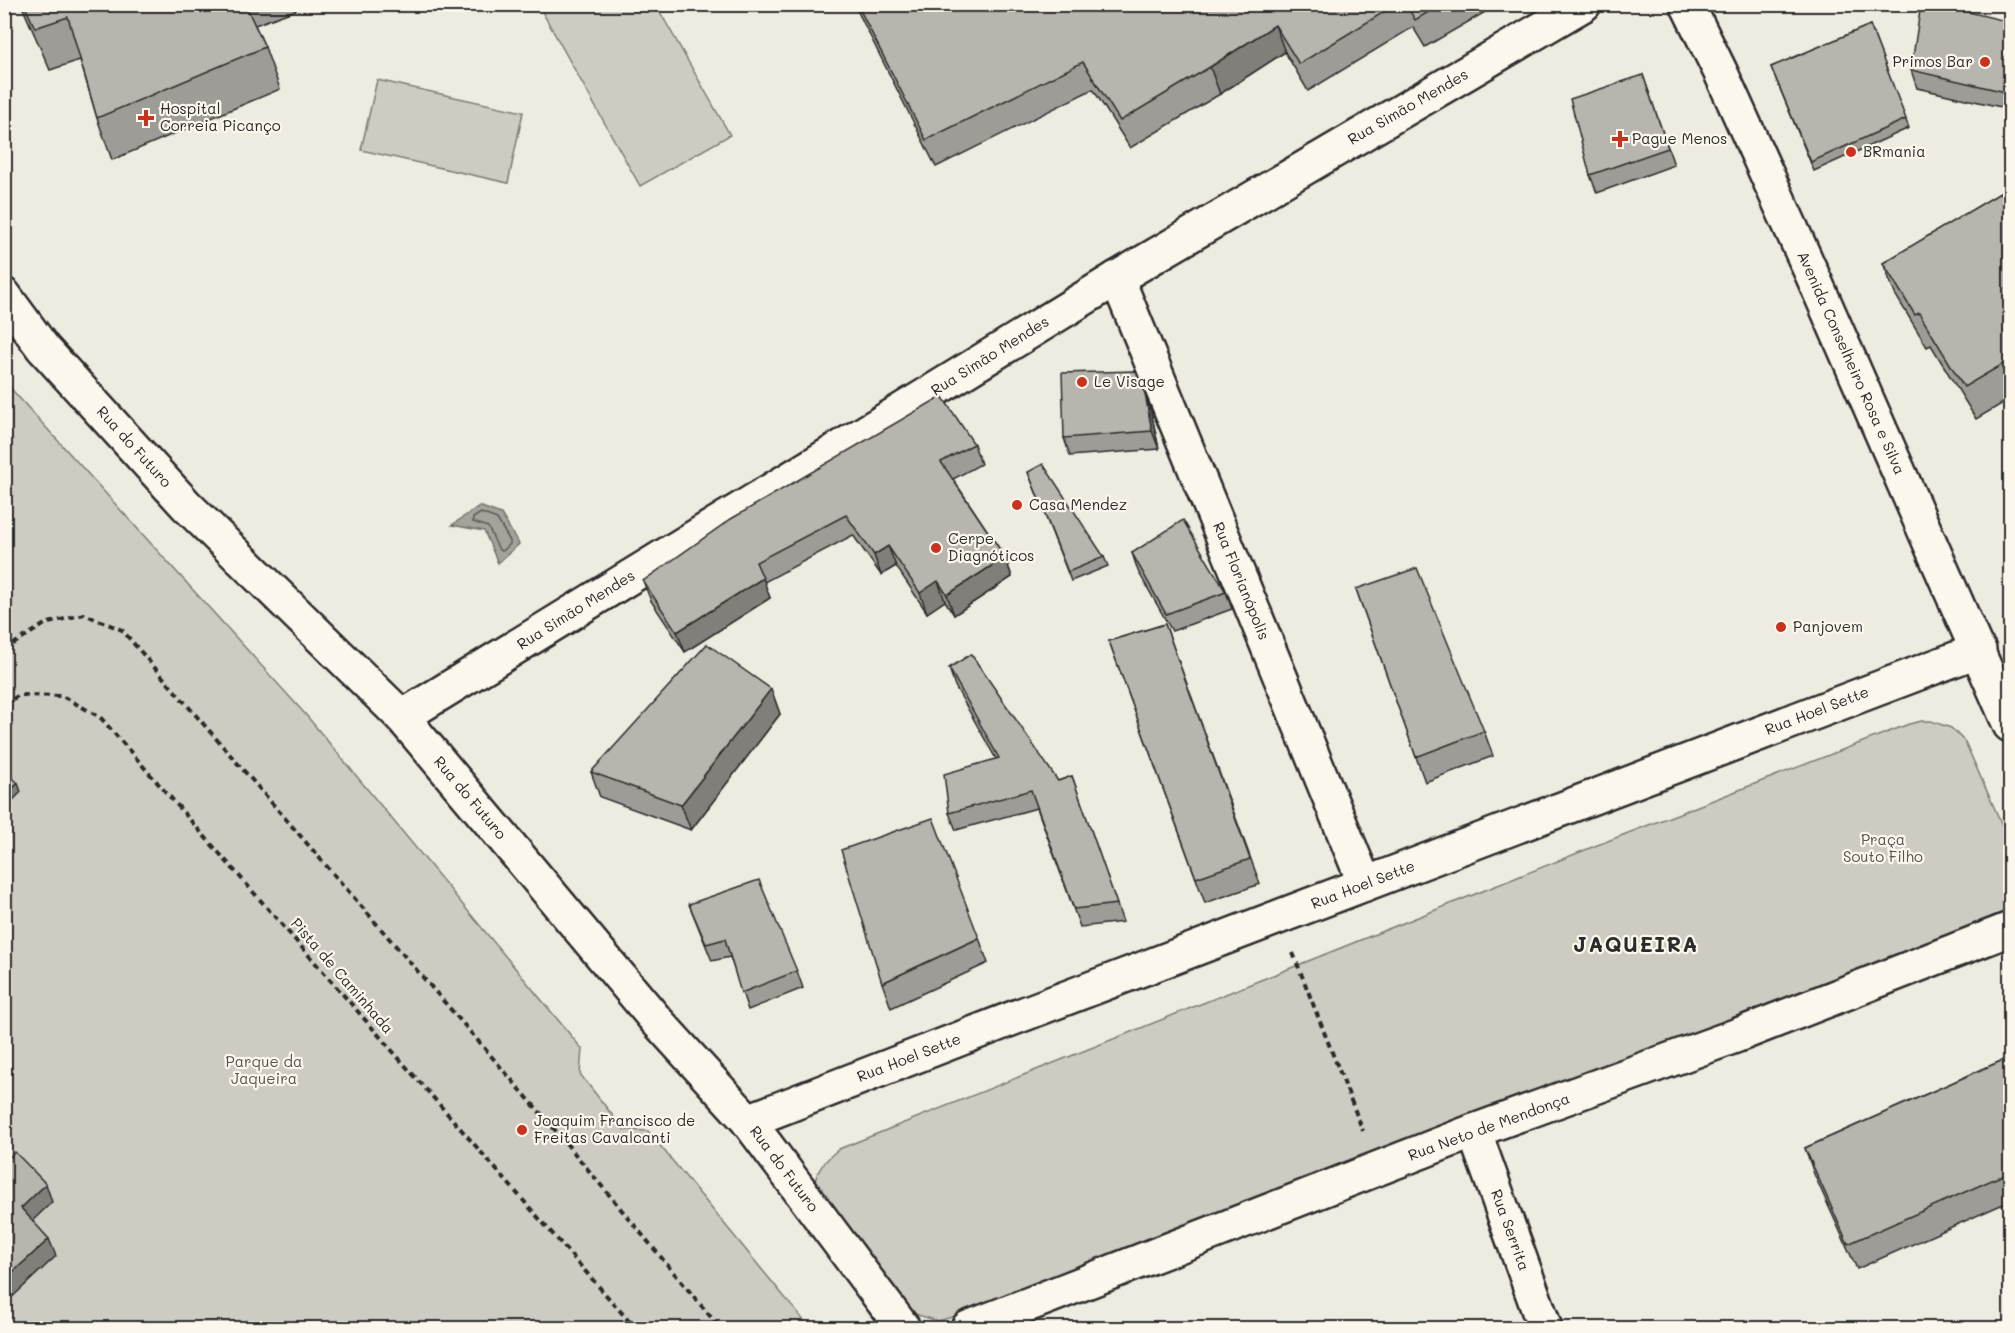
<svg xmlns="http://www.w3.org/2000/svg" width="2015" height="1333" viewBox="0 0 2015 1333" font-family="Mali,sans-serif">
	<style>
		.green { fill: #cecbc2; stroke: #7c7b76; stroke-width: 1.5 }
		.water { fill: #a4a29a; stroke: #74726e; stroke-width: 1.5 }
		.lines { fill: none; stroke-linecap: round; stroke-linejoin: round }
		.shore { stroke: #5b5b57; stroke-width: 1.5 }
		.street-casing { stroke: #2b2b2b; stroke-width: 38 }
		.secondary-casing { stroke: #2b2b2b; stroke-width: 38 }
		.path { stroke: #2b2b2b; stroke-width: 4; stroke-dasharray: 6 4.5; stroke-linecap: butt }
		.street { stroke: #fbf7ec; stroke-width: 33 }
		.secondary { stroke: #fbf7ec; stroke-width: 33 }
		.wall { fill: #9e9c96; stroke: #2b2b2b; stroke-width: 1.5 }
		.shaded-wall { fill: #817f7a; stroke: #2b2b2b; stroke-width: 1.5 }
		.building { fill: #b8b5ae; stroke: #2b2b2b; stroke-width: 1.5 }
		.poi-dot { fill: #c8321e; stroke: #fbf7ec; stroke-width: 2 }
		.labels { text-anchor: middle; stroke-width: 4.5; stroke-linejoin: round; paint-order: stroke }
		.poi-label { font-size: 15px; fill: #2b2b2b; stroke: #fbf7ec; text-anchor: start }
		.street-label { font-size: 15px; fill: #2b2b2b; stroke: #fbf7ec }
		.park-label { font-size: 15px; fill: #545351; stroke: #fbf7ec }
		.district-label { font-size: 21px; font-weight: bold; letter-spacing: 1.5px; fill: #2b2b2b; stroke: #fbf7ec }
	</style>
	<rect width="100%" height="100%" fill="#eeebe0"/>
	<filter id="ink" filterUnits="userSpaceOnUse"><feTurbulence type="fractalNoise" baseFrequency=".0167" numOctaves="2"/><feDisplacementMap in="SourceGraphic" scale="12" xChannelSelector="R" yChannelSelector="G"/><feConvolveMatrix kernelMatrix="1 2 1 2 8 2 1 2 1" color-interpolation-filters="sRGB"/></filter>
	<g filter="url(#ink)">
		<!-- green -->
		<g class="green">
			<path d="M541 5H656L730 135 640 186 539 6Z"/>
			<path d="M377 80 523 112 508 183 361 150Z"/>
			<path d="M4 381 306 715 582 1049 580 1074 624 1130 648 1131 810 1328H5Z"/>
			<path d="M1922 721H1931L1951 728 1965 742 2010 843V906L2002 916 1990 923 962 1314 938 1321 908 1312 814 1189C815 1171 825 1160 839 1149L1605 842 1909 724Z"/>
		</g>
		<!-- water -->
		<path class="water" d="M479 506 501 514 519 544 498 563 484 531 452 525Z"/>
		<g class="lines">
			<!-- shore -->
			<path class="shore" d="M481 513 497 519 510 541V544L503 551 499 550 488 527 473 522V518Z"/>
			<defs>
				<g id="street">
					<path d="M1117 278 1365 884"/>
					<path d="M1474 1131 1545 1328"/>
				</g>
				<g id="secondary">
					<path d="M1687 4 1721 73 1811 272 2010 725"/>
					<path d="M4 295 43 348 186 505 402 717 656 1020 748 1121 903 1328"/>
					<path d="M402 717 1117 278 1584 4"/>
					<path d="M748 1121C1157 961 1568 807 1979 650"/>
					<path d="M968 1328 1474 1131 1738 1035 2010 929"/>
				</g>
			</defs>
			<!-- street casing -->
			<use href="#street" class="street-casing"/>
			<!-- secondary casing -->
			<use href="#secondary" class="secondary-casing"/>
			<!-- path -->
			<g class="path">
				<path d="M4 650 45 624 84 614 122 630 550 1124 720 1328"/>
				<path d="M4 705 19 695 62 696 100 717 635 1328"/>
				<path d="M1293 953 1363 1131"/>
			</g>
			<!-- street -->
			<use href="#street" class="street"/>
			<!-- secondary -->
			<use href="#secondary" class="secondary"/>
		</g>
		<!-- wall -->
		<g class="wall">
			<path d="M21 4H294L296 10 255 25 265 47 280 89 112 160 97 118 80 60 50 70Z"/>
			<path d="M854 4H1499L1425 47 1413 27 1308 91 1285 52 1220 94 1130 148 1093 89 936 167Z"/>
			<path d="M2010 22V109L1917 88 1911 70Z"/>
			<path d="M1870 25 1909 128 1814 171 1771 67Z"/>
			<path d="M1643 75 1674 165 1597 193 1590 175Z"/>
			<path d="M2010 187V399L1976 419 1931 345 1927 347 1895 294 1883 263Z"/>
			<path d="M1145 394 1151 412 1159 449 1070 456 1064 438Z"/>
			<path d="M974 444 981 464 953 479 1005 557 1012 577 954 615 945 601 927 613 896 566 881 575 853 535 764 582 770 598 685 652 651 601 643 581Z"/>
			<path d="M1028 472 1104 557 1108 566 1071 581Z"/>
			<path d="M1132 553 1226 592 1232 609 1172 631 1138 571Z"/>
			<path d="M1356 589 1484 731 1493 756 1425 782Z"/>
			<path d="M1165 624 1260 884 1205 903 1109 641Z"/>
			<path d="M949 668 1058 781 1072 776 1123 922 1080 927 1037 808 956 830 949 813 996 759 955 686Z"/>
			<path d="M771 689 780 714 691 830 600 797 591 772Z"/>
			<path d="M689 904 797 971 803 988 748 1010 730 957 712 961Z"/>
			<path d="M979 938 988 963 891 1008 882 983Z"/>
			<path d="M2010 1057V1201L1857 1269 1814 1174 1805 1148Z"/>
		</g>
		<!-- shaded-wall -->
		<g class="shaded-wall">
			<path d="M1275 25 1285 52 1220 94 1210 67Z"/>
			<path d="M1145 394 1151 412 1159 449 1152 431Z"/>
			<path d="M888 546 896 566 881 575 874 555Z"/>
			<path d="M1005 557 1012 577 954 615 947 595Z"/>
			<path d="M763 578 770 598 685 652 677 632Z"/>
			<path d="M938 581 945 601 927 613 920 593Z"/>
			<path d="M771 689 780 714 691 830 681 805Z"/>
			<path d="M18 783 21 792 4 809V797Z"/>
			<path d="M46 1184 52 1202 27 1226 21 1208Z"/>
			<path d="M49 1239 56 1256 8 1301 4 1292V1280Z"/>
		</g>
		<!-- building -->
		<g class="building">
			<path d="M24 4H245L265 47 97 118 68 17 35 28Z"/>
			<path d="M857 4H1397L1299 64 1275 25 1210 67 1120 121 1083 62 926 140Z"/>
			<path d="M1406 4H1442L1415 20Z"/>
			<path d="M1921 4H1936L2010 22V93L1911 70Z"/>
			<path d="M1870 25 1906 119 1811 162 1771 67Z"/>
			<path d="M1643 75 1668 148 1590 175 1570 99Z"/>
			<path d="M2010 187V360L1964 387 1919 313 1915 315 1883 263Z"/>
			<path d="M1136 371 1145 394 1152 431 1064 438 1062 373Z"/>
			<path d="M942 396 974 444 941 462 1005 557 947 595 938 581 920 593 888 546 874 555 846 515 756 562 763 578 677 632 643 581 731 519Z"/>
			<path d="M1043 464 1104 557 1068 572 1028 472Z"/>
			<path d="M1183 520 1226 592 1166 614 1132 553Z"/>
			<path d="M1417 568 1484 731 1416 757 1356 589Z"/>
			<path d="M1165 624 1250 859 1196 878 1109 641Z"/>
			<path d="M707 644 771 689 681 805 591 772Z"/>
			<path d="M971 654 1058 781 1072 776 1117 904 1074 909 1031 790 949 813 944 774 999 758 949 668Z"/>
			<path d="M4 770 18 783 4 797Z"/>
			<path d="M933 818 979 938 882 983 841 850Z"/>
			<path d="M759 880 797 971 741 993 725 939 706 944 689 904Z"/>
			<path d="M2010 1057V1172L1848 1244 1805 1148Z"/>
			<path d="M15 1152 46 1184 21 1208 49 1239 4 1280V1162Z"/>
		</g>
	</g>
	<!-- markers -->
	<g class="poi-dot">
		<circle cx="1985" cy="62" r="6"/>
		<path d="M143 109h6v6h6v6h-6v6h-6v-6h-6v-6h6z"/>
		<path d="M1617 130h6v6h6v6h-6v6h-6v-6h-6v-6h6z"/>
		<circle cx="1851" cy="152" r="6"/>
		<circle cx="1082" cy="382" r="6"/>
		<circle cx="1017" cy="505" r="6"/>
		<circle cx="936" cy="548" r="6"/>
		<circle cx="1781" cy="627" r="6"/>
		<circle cx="522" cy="1130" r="6"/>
	</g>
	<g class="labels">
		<!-- poi labels -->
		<g class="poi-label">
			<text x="1973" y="67" text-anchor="end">Primos Bar</text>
			<text x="160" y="114">Hospital<tspan x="160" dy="17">Correia Picanço</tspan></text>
			<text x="1632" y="144">Pague Menos</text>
			<text x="1863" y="157">BRmania</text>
			<text x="1094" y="387">Le Visage</text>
			<text x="1029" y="510">Casa Mendez</text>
			<text x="948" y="544">Cerpe<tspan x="948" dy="17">Diagnóticos</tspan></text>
			<text x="1793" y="632">Panjovem</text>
			<text x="534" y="1126">Joaquim Francisco de<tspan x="534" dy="17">Freitas Cavalcanti</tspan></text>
		</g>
		<!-- street labels -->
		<g class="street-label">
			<text transform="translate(1408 107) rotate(-30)" y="5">Rua Simão Mendes</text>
			<text transform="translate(990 356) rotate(-32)" y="5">Rua Simão Mendes</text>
			<text transform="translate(1851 363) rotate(66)" y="5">Avenida Conselheiro Rosa e Silva</text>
			<text transform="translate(134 447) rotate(48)" y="5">Rua do Futuro</text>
			<text transform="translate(1241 581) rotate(68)" y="5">Rua Florianópolis</text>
			<text transform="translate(576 610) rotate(-32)" y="5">Rua Simão Mendes</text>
			<text transform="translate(1817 711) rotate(-21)" y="5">Rua Hoel Sette</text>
			<text transform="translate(470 798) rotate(50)" y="5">Rua do Futuro</text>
			<text transform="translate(1363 885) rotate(-21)" y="5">Rua Hoel Sette</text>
			<text transform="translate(342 976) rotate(49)" y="5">Pista de Caminhada</text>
			<text transform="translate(909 1058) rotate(-21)" y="5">Rua Hoel Sette</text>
			<text transform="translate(1489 1127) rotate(-20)" y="5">Rua Neto de Mendonça</text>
			<text transform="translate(784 1169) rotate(53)" y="5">Rua do Futuro</text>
			<text transform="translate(1510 1230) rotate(70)" y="5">Rua Serrita</text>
		</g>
		<!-- park labels -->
		<g class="park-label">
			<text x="1883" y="845">Praça<tspan x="1883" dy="17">Souto Filho</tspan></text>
			<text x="264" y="1067">Parque da<tspan x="264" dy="17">Jaqueira</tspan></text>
		</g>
		<!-- district labels -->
		<g class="district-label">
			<text x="1636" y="952">JAQUEIRA</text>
		</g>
	</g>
	<!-- margin -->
	<rect width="2015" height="1333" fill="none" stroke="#fbf7ec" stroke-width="24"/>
	<rect x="12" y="12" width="1991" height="1309" fill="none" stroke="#2b2b2b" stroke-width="2" filter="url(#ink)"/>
</svg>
